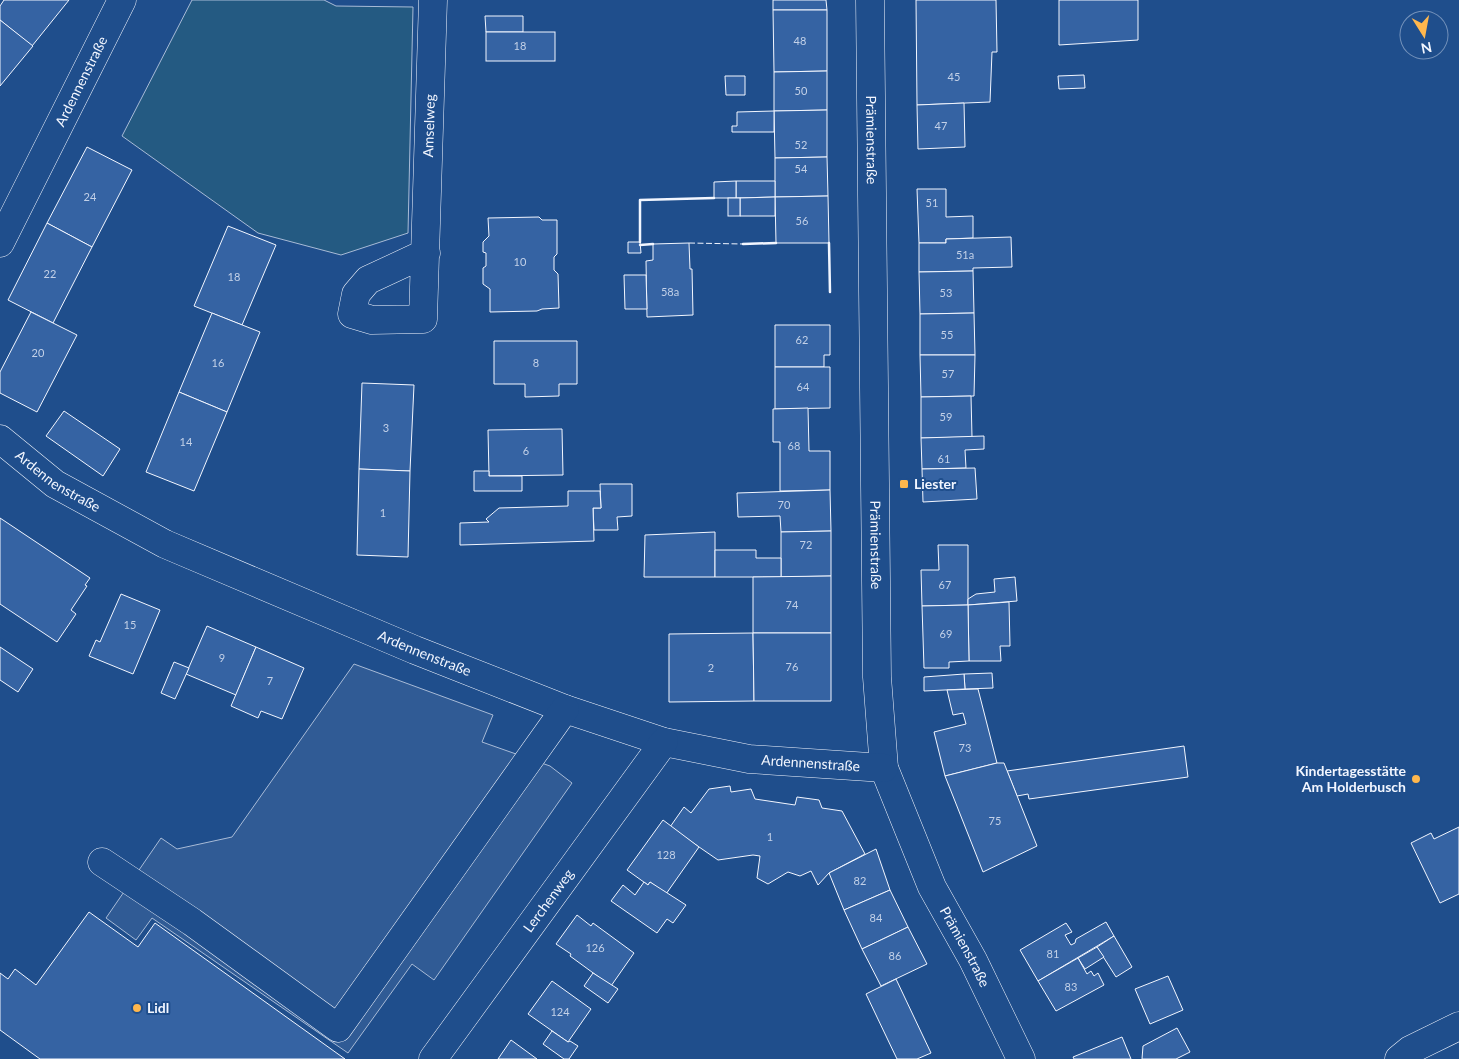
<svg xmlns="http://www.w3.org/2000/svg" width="1459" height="1059" viewBox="0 0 1459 1059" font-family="Lato,sans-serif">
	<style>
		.park { fill: #245a82; stroke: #a8bbd7 }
		.parking { fill: #305b95; stroke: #a8bbd7 }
		.building { fill: #3563a3; stroke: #f2f6ff }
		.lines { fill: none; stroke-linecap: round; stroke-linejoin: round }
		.minor-casing { stroke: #f2f6ff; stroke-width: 29 }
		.minor { stroke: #1f4e8c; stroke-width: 28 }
		.fence { stroke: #f2f6ff; stroke-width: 1; stroke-dasharray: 6 2.5; stroke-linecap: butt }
		.wall { stroke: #f2f6ff; stroke-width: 2.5 }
		.poi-dot { fill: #ffb74d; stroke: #1f4e8c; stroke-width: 2 }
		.labels { text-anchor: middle; stroke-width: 4; stroke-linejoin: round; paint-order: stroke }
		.number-label { font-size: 11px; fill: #c3d1e8 }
		.street-label { font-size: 14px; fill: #f2f6ff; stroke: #1f4e8c }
		.poi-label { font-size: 14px; font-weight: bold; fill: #f2f6ff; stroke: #1f4e8c; text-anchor: start }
	</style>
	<rect width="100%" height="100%" fill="#1f4e8c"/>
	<!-- park -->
	<path class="park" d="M192 0H324L336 6 413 7 408 233 341 255 258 233 122 136Z"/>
	<!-- parking -->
	<path class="parking" d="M354 664 493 715 482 742 550 766 572 783 434 980 412 964 348 1053 152 918 136 940 106 918 161 838 177 849 232 837Z"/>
	<!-- building -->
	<g class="building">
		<path d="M4 0H69L32 46 0 20V6Z"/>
		<path d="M773 0H826L827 10H773Z"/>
		<path d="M916 0H996L997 52H992L990 102 917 105Z"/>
		<path d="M1059 0H1138V40L1059 45Z"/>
		<path d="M773 10H827V71L774 72Z"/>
		<path d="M485 16H523V32H486Z"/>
		<path d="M0 20 33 46 0 86Z"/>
		<rect x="486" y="32" width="69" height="29"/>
		<path d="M827 71V110L774 111V72Z"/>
		<path d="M1084 75 1085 88 1059 89 1058 76Z"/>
		<path d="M725 76H745V95H726Z"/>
		<path d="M964 103 965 147 918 149 917 105Z"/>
		<path d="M827 110V157L775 158 774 111Z"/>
		<path d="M774 111V132H732V126H737V112Z"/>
		<path d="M87 147 132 170 92 247 47 223Z"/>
		<path d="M827 157 828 196 775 197V158Z"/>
		<path d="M736 181H775V197L736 198Z"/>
		<path d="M736 181V198H714V182Z"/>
		<path d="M917 189H946V217L973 216V238L946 239V243H919Z"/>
		<path d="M828 196 829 243H776L775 197Z"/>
		<path d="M775 197V216H740V198Z"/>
		<rect x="728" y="198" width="12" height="18"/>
		<path d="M539 217 542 220H557V254L554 257V270L558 274 559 308 542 309 537 311 490 312V289L483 284V268L486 266V253L483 252V242L489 236 488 218Z"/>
		<path d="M47 223 92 247 53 323 8 300Z"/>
		<path d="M228 226 276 245 242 325 194 306Z"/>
		<path d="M1011 237 1012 267 973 268V271L919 272V243H946V239Z"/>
		<path d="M628 242H640L641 253H628Z"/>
		<path d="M689 243 690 269H692L693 315 647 317 646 261 653 260V244Z"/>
		<path d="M973 271 974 313 920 314 919 272Z"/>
		<path d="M624 275H646L647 309H625Z"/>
		<path d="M31 312 77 335 37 412 0 393V372Z"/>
		<path d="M212 313 260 332 227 412 179 392Z"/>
		<path d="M974 313 975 355H920V314Z"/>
		<path d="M775 325H830V355H824V367H775Z"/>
		<path d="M494 341H577V384H559V396L525 397V384H494Z"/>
		<path d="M920 355H975L974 396 921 397Z"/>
		<path d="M775 367H830V408L775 409Z"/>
		<path d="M362 383 414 385 410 471 359 469Z"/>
		<path d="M179 392 227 412 194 491 146 472Z"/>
		<path d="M971 396 972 437 921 438V397Z"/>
		<path d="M808 408 809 451H830V490L780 491V442H773V409Z"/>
		<path d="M64 411 120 449 103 476 46 436Z"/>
		<path d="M562 429 563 475 489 476 488 430Z"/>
		<path d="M984 436V449L965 450 966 468 922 469 921 438Z"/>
		<path d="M975 468 977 499 923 502 922 469Z"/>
		<path d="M359 469 410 471 408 557 357 555Z"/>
		<path d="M474 471H489V476H522V491H474Z"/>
		<path d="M600 484H632V516L617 517 618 530H594L593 508H601Z"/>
		<path d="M830 490 831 531 781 532 780 516 738 517 737 493Z"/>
		<path d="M568 491H600L601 508H593L594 541 460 545V523L489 522 486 519 499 508 568 506Z"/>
		<path d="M0 518 90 578 85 585 87 586 71 610 76 614 57 642 0 604Z"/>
		<path d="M831 531V576L781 577V532Z"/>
		<path d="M715 532V577H644L645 535Z"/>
		<path d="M938 545H968V605L922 606 921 570H939Z"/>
		<path d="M715 550H756V558H781V577H715Z"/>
		<path d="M831 576V633H753V577Z"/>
		<path d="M1015 577 1017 601 968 605V599L976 594 995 592 994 579Z"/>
		<path d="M121 594 160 610 133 674 89 656 96 640 100 642Z"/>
		<path d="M1009 602 1010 646H1000L1001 661H969L968 605Z"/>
		<path d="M968 605 969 661 949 662V668H924L922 606Z"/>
		<path d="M207 626 256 647 236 695 186 674Z"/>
		<path d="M753 633 754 701 669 702V634Z"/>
		<path d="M753 633H831V701H754Z"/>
		<path d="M0 647 33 669 18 692 0 680Z"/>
		<path d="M256 647 304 668 282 719 261 711 258 718 231 706Z"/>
		<path d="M174 662 189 668 175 699 161 693Z"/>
		<path d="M992 673 993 688 965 689 964 674Z"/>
		<path d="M964 674 965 689 924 691V677Z"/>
		<path d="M978 689 997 763 945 776 934 732 966 724 963 713 953 715 947 690Z"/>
		<path d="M1184 746 1188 777 1029 799 1028 794 1017 796 1007 771Z"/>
		<path d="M997 763H1004L1037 846 983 872 945 776Z"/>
		<path d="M730 786 731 792 751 789 755 799 795 805 797 797 819 800 822 808 842 811 865 854 829 873 818 885 811 871 800 876 788 872 768 884 757 878 760 856 753 855 718 860 670 827 684 807 691 813 709 789Z"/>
		<path d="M663 820 699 847 666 894 650 882 648 885 627 870Z"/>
		<path d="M1459 827V894L1440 903 1411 843 1431 833 1434 839Z"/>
		<path d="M876 849 890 890 844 910 829 873Z"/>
		<path d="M644 882 648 885 650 882 686 905 673 923 667 919 657 933 611 901 623 885 635 895Z"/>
		<path d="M890 890 908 927 862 949 844 910Z"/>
		<path d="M89 912 138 947 155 923 345 1059H40L0 1030V973L8 979 15 969 36 985Z"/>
		<path d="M577 915 591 926 593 923 634 953 611 986 570 956 571 954 556 944Z"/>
		<path d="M1106 922 1114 936 1038 981 1020 950 1066 923 1072 932 1065 935 1071 945 1075 943 1076 939Z"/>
		<path d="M908 927 927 964 881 986 862 949Z"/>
		<path d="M1114 936 1132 967 1116 977 1097 947Z"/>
		<path d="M1097 947 1104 957 1085 969 1078 958Z"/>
		<path d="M1078 958 1087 974 1091 971 1094 976 1098 973 1104 985 1056 1011 1038 981Z"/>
		<path d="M593 973 618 989 608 1003 584 986Z"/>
		<path d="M1168 976 1183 1010 1150 1024 1135 989Z"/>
		<path d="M896 979 931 1053 917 1059H897L866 994Z"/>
		<path d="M552 981 591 1009 568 1042 528 1014Z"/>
		<path d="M1177 1028 1190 1052 1176 1059H1142L1143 1046Z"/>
		<path d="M552 1031 568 1042 570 1041 578 1046 569 1059H564L543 1044Z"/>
		<path d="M1122 1037 1131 1059H1074L1073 1057Z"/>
		<path d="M511 1040 537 1059H498Z"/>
	</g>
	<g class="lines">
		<defs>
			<g id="minor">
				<path id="s1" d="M870 0 877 677 884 768 932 887 973 960 1021 1059"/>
				<path id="s2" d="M0 243 122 0"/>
				<path id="s3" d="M426 253 368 280 356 294 352 314 372 320 423 319 433 0"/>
				<path id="s4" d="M0 439 55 484 165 544 415 650 565 709 664 742 749 759 884 768"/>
				<path d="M102 862 192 922 338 1028 565 709"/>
				<path id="s5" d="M433 1059 664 742"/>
				<path d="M1399 1059 1410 1050 1459 1026"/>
			</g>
		</defs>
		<!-- minor casing -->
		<use href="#minor" class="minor-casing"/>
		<!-- minor -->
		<use href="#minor" class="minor"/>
		<!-- fence -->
		<path class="fence" d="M689 243 743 244"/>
		<!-- wall -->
		<g class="wall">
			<path d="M640 242V200L714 198"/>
			<path d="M829 243 830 292"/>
			<path d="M743 244 776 243"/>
			<path d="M640 245 653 244"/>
		</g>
	</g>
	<!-- markers -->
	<g class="poi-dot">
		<rect x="899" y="479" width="10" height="10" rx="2.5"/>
		<circle cx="1416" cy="779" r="5"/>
		<circle cx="137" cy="1008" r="5"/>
	</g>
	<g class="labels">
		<!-- number labels -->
		<g class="number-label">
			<text x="800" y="45">48</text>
			<text x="520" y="50">18</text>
			<text x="954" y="81">45</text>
			<text x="801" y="95">50</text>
			<text x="941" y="130">47</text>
			<text x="801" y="149">52</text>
			<text x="801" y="173">54</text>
			<text x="90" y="201">24</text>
			<text x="932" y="207">51</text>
			<text x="802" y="225">56</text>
			<text x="965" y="259">51a</text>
			<text x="520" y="266">10</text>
			<text x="50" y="278">22</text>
			<text x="234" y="281">18</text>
			<text x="670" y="296">58a</text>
			<text x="946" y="297">53</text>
			<text x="947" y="339">55</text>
			<text x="802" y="344">62</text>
			<text x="38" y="357">20</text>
			<text x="218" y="367">16</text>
			<text x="536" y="367">8</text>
			<text x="948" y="378">57</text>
			<text x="803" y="391">64</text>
			<text x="946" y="421">59</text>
			<text x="386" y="432">3</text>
			<text x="186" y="446">14</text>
			<text x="794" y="450">68</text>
			<text x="526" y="455">6</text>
			<text x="944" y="463">61</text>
			<text x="784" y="509">70</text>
			<text x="383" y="517">1</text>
			<text x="806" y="549">72</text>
			<text x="945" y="589">67</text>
			<text x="792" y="609">74</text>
			<text x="130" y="629">15</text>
			<text x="946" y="638">69</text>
			<text x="222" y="662">9</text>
			<text x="792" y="671">76</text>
			<text x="711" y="672">2</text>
			<text x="270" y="685">7</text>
			<text x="965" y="752">73</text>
			<text x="995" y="825">75</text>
			<text x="770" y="841">1</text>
			<text x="666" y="859">128</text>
			<text x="860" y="885">82</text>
			<text x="876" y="922">84</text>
			<text x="595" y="952">126</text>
			<text x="1053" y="958">81</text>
			<text x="895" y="960">86</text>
			<text x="1071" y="991">83</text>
			<text x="560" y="1016">124</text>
		</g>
		<!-- street labels -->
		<g class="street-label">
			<text dy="5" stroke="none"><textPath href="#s2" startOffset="181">Ardennenstraße</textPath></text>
			<text dy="5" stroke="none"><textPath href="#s3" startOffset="368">Amselweg</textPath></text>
			<text dy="5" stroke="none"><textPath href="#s1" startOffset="140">Prämienstraße</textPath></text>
			<text dy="5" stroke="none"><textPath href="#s4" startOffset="72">Ardennenstraße</textPath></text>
			<text dy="5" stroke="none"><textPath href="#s1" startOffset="545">Prämienstraße</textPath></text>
			<text dy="5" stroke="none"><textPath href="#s4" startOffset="478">Ardennenstraße</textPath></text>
			<text dy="5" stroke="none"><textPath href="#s4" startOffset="882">Ardennenstraße</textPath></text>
			<text dy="5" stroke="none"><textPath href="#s5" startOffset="196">Lerchenweg</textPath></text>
			<text dy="5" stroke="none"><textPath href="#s1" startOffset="965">Prämienstraße</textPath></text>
		</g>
		<!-- poi labels -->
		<g class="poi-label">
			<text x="914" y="489">Liester</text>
			<text x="1406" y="776" text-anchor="end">Kindertagesstätte<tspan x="1406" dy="16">Am Holderbusch</tspan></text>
			<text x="147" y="1013">Lidl</text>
		</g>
	</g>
	<!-- north arrow -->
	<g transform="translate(1424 35) rotate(169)"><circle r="24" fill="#1f4e8c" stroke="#7391ba"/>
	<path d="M0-4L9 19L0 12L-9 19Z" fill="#ffb74d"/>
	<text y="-8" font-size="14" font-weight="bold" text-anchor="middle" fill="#f2f6ff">N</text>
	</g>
</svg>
